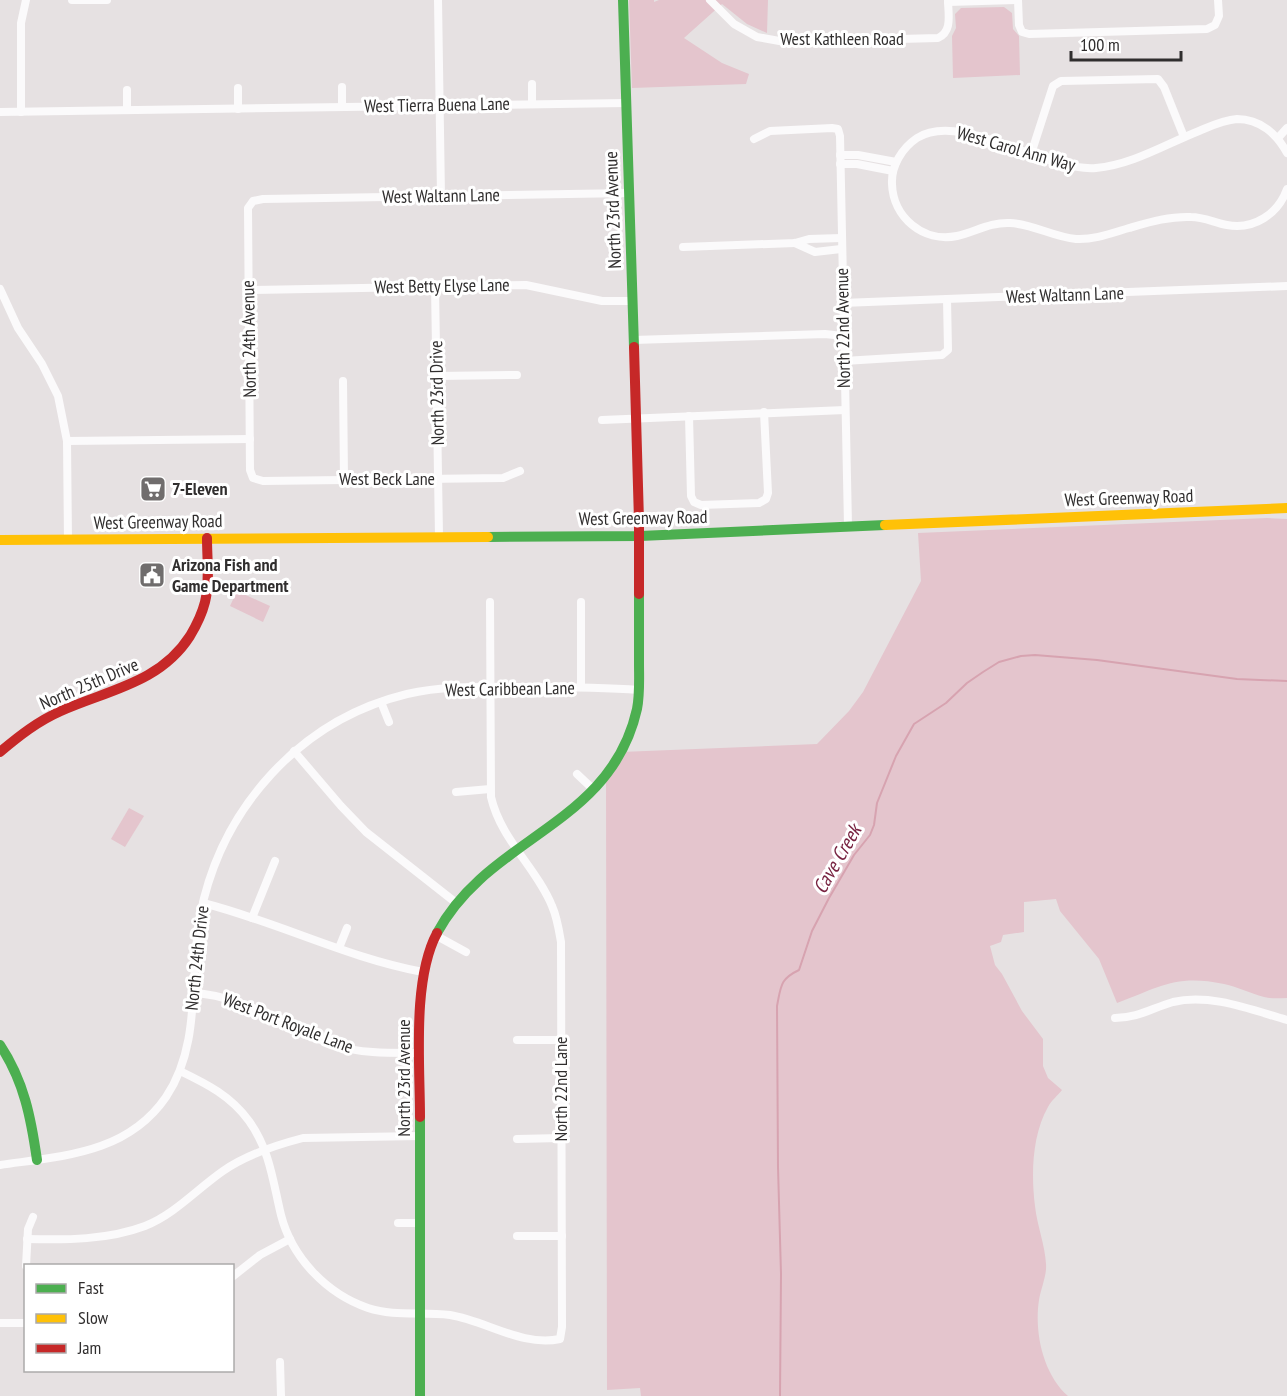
<svg xmlns="http://www.w3.org/2000/svg" width="1287" height="1396" viewBox="0 0 1287 1396" font-family="'PT Sans Narrow',sans-serif">
	<style>
		.green { fill: #e4c5cd }
		.lines { fill: none; stroke-linecap: round; stroke-linejoin: round }
		.stream { stroke: #d7a3b0; stroke-width: 2 }
		.street { stroke: #fbfafb; stroke-width: 8 }
		.fast { stroke: #4caf50; stroke-width: 10 }
		.slow { stroke: #ffc107; stroke-width: 10 }
		.jam { stroke: #c62828; stroke-width: 10 }
		.labels { text-anchor: middle; stroke-width: 6; stroke-linejoin: round; paint-order: stroke }
		.street-label { font-size: 18px; fill: #302e2e; stroke: #fff }
		.poi-label { font-size: 18px; font-weight: bold; fill: #302e2e; stroke: #fff; text-anchor: start }
		.water-label { font-size: 20px; font-style: italic; fill: #782341; stroke: #fff }
	</style>
	<rect width="100%" height="100%" fill="#e6e1e2"/>
	<!-- green -->
	<g class="green">
		<path d="M629 0H654V2L659 0H768L767 33 747 24 722 4 684 38 722 63 749 74 746 84 632 88Z"/>
		<path d="M1004 7 1012 13 1013 29 1019 36 1020 75 953 78 952 36 956 28 955 14 961 8Z"/>
		<path d="M1267 518 1287 519V998C1280 998 1271 999 1264 997 1250 993 1238 987 1224 984 1176 974 1160 987 1117 1003L1099 959 1060 911 1056 899 1024 902V932L1003 935 1001 942 990 946 995 965 1002 974 1022 1011 1043 1039V1066L1048 1078 1062 1090C1058 1095 1051 1101 1048 1107 1032 1135 1031 1175 1035 1206 1037 1225 1045 1245 1046 1264 1047 1275 1041 1288 1039 1300 1034 1332 1043 1374 1068 1396H641L640 1388 607 1390 606 777 621 752 817 744 849 711 863 692 921 581 918 533Z"/>
		<path d="M237 591 270 606 263 622 230 606Z"/>
		<path d="M129 808 144 816 125 847 111 839Z"/>
	</g>
	<g class="lines">
		<!-- stream -->
		<path class="stream" d="M780 1396 781 1274 778 1167 777 1006C781 986 780 979 799 970L812 931 829 898 854 855 870 835 874 825 877 803 896 756 914 724 946 703 967 683 983 672 999 662 1021 656 1035 655 1097 660 1237 679 1287 681"/>
		<!-- street -->
		<g class="street">
			<path d="M72 0H107"/>
			<path d="M438 0 441 196"/>
			<path d="M710 0 734 24 757 37 785 42 938 38C953 31 948 14 948 0"/>
			<path d="M1018 0 1019 25 1022 32 1029 34 1207 29 1215 25 1219 16 1218 0"/>
			<path d="M948 2 1016 0"/>
			<path d="M532 84V104"/>
			<path d="M342 87V107"/>
			<path d="M238 88V109"/>
			<path d="M127 90V110"/>
			<path d="M0 112 626 103"/>
			<path d="M21 112V23L26 0"/>
			<path d="M1278 138 1287 128"/>
			<path d="M754 139 770 131 832 128 838 129 840 136 848 526"/>
			<path d="M1287 153C1277 134 1260 119 1237 119 1223 120 1211 126 1199 131 1166 144 1132 165 1096 168 1043 172 961 110 917 138 902 148 891 166 892 184 893 217 923 243 957 236 975 232 990 222 1010 223 1033 224 1053 237 1076 239 1094 240 1112 233 1129 228 1150 222 1170 216 1191 217 1204 217 1215 223 1227 225 1254 230 1278 214 1287 189"/>
			<path d="M1031 154 1053 86 1061 81 1158 79 1164 87 1184 137"/>
			<path d="M840 155H858L896 162"/>
			<path d="M840 164H857L893 171"/>
			<path d="M795 243 815 252 841 249"/>
			<path d="M683 247 795 243 809 239 841 238"/>
			<path d="M435 286 439 536"/>
			<path d="M0 289 18 328 42 364 58 396 67 441 68 540"/>
			<path d="M249 290 526 285 602 301H632"/>
			<path d="M842 303 1287 286"/>
			<path d="M633 340 825 334 843 336"/>
			<path d="M844 361 942 355 948 350 947 299"/>
			<path d="M437 376 517 375"/>
			<path d="M343 381 344 479"/>
			<path d="M689 416 691 496 694 502 701 505 759 503 766 499 768 493 764 412"/>
			<path d="M602 420 845 410"/>
			<path d="M67 441 250 439"/>
			<path d="M520 471 503 478 263 481 253 478 250 470 248 208 253 201 263 199 629 193"/>
			<path d="M581 687V602"/>
			<path d="M381 702 389 722"/>
			<path d="M294 751 341 806 366 832 455 902"/>
			<path d="M577 774 594 790"/>
			<path d="M456 792 490 789"/>
			<path d="M203 903C278 922 347 958 423 972"/>
			<path d="M252 918 275 861"/>
			<path d="M435 935 466 952"/>
			<path d="M339 948 347 928"/>
			<path d="M193 993C244 995 286 1029 334 1045 362 1054 391 1053 420 1053"/>
			<path d="M1115 1018C1138 1018 1152 1008 1173 1002 1210 993 1252 1010 1287 1020"/>
			<path d="M517 1040H561"/>
			<path d="M180 1071C207 1084 231 1096 249 1121 270 1150 273 1182 281 1215 292 1258 327 1294 368 1308 395 1317 423 1311 450 1315 487 1321 522 1347 560 1339L562 1327 561 942C559 930 557 917 552 906 536 867 501 840 491 797L490 602"/>
			<path d="M517 1139 561 1138"/>
			<path d="M0 1165C62 1156 127 1154 166 1097 202 1044 189 975 200 916 221 808 300 720 407 694 445 685 485 687 523 687 562 687 601 687 639 690"/>
			<path d="M398 1223H420"/>
			<path d="M517 1236H562"/>
			<path d="M27 1239C66 1240 108 1240 145 1226 175 1214 197 1189 223 1171 246 1155 276 1145 303 1138L420 1136"/>
			<path d="M26 1266 28 1229 33 1217"/>
			<path d="M232 1277 260 1255 290 1239"/>
			<path d="M0 1323H26"/>
			<path d="M280 1362 281 1396"/>
		</g>
		<!-- fast -->
		<g class="fast">
			<path d="M623 0 634 347"/>
			<path d="M488 537 640 536 885 525"/>
			<path d="M437 933C489 836 611 826 637 709 640 694 639 678 639 663 639 640 639 617 639 594"/>
			<path d="M0 1045C24 1081 31 1118 37 1160"/>
			<path d="M420 1117V1396"/>
		</g>
		<!-- slow -->
		<g class="slow">
			<path d="M885 525 1287 508"/>
			<path d="M0 540 488 537"/>
		</g>
		<!-- jam -->
		<g class="jam">
			<path d="M634 347 639 521V594"/>
			<path d="M0 752C19 736 38 721 61 711 108 690 160 683 190 636 196 626 202 614 205 602 210 582 207 559 207 538"/>
			<path d="M420 1117C420 1064 412 980 437 933"/>
		</g>
	</g>
	<!-- icons -->
	<defs>
		<symbol id="supermarket-square" viewBox="-11 -11 22 22"><rect x="-9" y="-9" width="18" height="18" rx="4" fill="#706d6d" stroke="#fff"/><path d="M-6-5.5h2.5l.6 2H6L4.5 2H-2.5L-4.4-4H-6ZM-1.5 3.2a1.3 1.3 0 1 0 .1 0ZM3 3.2a1.3 1.3 0 1 0 .1 0Z" fill="#fff"/></symbol>
		<symbol id="civic-square" viewBox="-11 -11 22 22"><rect x="-9" y="-9" width="18" height="18" rx="4" fill="#706d6d" stroke="#fff"/><path d="M-.6-6.5H3V-4.5H.6V-3L4-1V1h2V6H-6V1h2V-1L-.6-3ZM-1.2 2.5V6h2.4V2.5Z" fill="#fff"/></symbol>
	</defs>
	<g fill-rule="evenodd">
		<use href="#supermarket-square" x="138" y="474" width="30" height="30"/>
		<use href="#civic-square" x="137" y="560" width="30" height="30"/>
	</g>
	<g class="labels">
		<!-- street labels -->
		<g class="street-label">
			<text x="842" y="45">West Kathleen Road</text>
			<text transform="translate(437 105) rotate(-1)" y="6">West Tierra Buena Lane</text>
			<text transform="translate(1016 149) rotate(16)" y="6">West Carol Ann Way</text>
			<text transform="translate(441 196) rotate(-1)" y="6">West Waltann Lane</text>
			<text transform="translate(613 210) rotate(-92)" y="6">North 23rd Avenue</text>
			<text transform="translate(442 286) rotate(-1)" y="6">West Betty Elyse Lane</text>
			<text transform="translate(1065 295) rotate(-2)" y="6">West Waltann Lane</text>
			<text transform="translate(843 328) rotate(-91)" y="6">North 22nd Avenue</text>
			<text transform="translate(249 339) rotate(-91)" y="6">North 24th Avenue</text>
			<text transform="translate(437 393) rotate(-91)" y="6">North 23rd Drive</text>
			<text x="387" y="485">West Beck Lane</text>
			<text transform="translate(1129 498) rotate(-2)" y="6">West Greenway Road</text>
			<text transform="translate(643 518) rotate(-1)" y="6">West Greenway Road</text>
			<text transform="translate(158 522) rotate(-1)" y="6">West Greenway Road</text>
			<text transform="translate(89 684) rotate(-23)" y="6">North 25th Drive</text>
			<text transform="translate(510 689) rotate(-1)" y="6">West Caribbean Lane</text>
			<text transform="translate(197 958) rotate(-84)" y="6">North 24th Drive</text>
			<text transform="translate(288 1023) rotate(21)" y="6">West Port Royale Lane</text>
			<text transform="translate(404 1078) rotate(-90)" y="6">North 23rd Avenue</text>
			<text transform="translate(561 1089) rotate(-90)" y="6">North 22nd Lane</text>
		</g>
		<!-- poi labels -->
		<g class="poi-label">
			<text x="172" y="495">7-Eleven</text>
			<text x="172" y="571">Arizona Fish and<tspan x="172" dy="21">Game Department</tspan></text>
		</g>
		<!-- water labels -->
		<g class="water-label">
			<text transform="translate(837 859) rotate(-60)" y="7">Cave Creek</text>
		</g>
	</g>
	<!-- legend -->
	<rect x="24" y="1264" width="210" height="108" fill="#ffffff" stroke="#acabab" stroke-width="1.5"/>
	<rect x="36" y="1284" width="30" height="9" fill="#4caf50" stroke="#acabab" stroke-width="1.5"/>
	<text x="78" y="1294" font-size="18" fill="#302e2e">Fast</text>
	<rect x="36" y="1314" width="30" height="9" fill="#ffc107" stroke="#acabab" stroke-width="1.5"/>
	<text x="78" y="1324" font-size="18" fill="#302e2e">Slow</text>
	<rect x="36" y="1344" width="30" height="9" fill="#c62828" stroke="#acabab" stroke-width="1.5"/>
	<text x="78" y="1354" font-size="18" fill="#302e2e">Jam</text>
	<!-- scale -->
	<path d="M1071 51v9h110v-9" fill="none" stroke="#302e2e" stroke-width="3"/>
	<text x="1080" y="51" font-size="18" fill="#302e2e" stroke="#ffffff" stroke-width="4.5" paint-order="stroke">100 m</text>
</svg>
